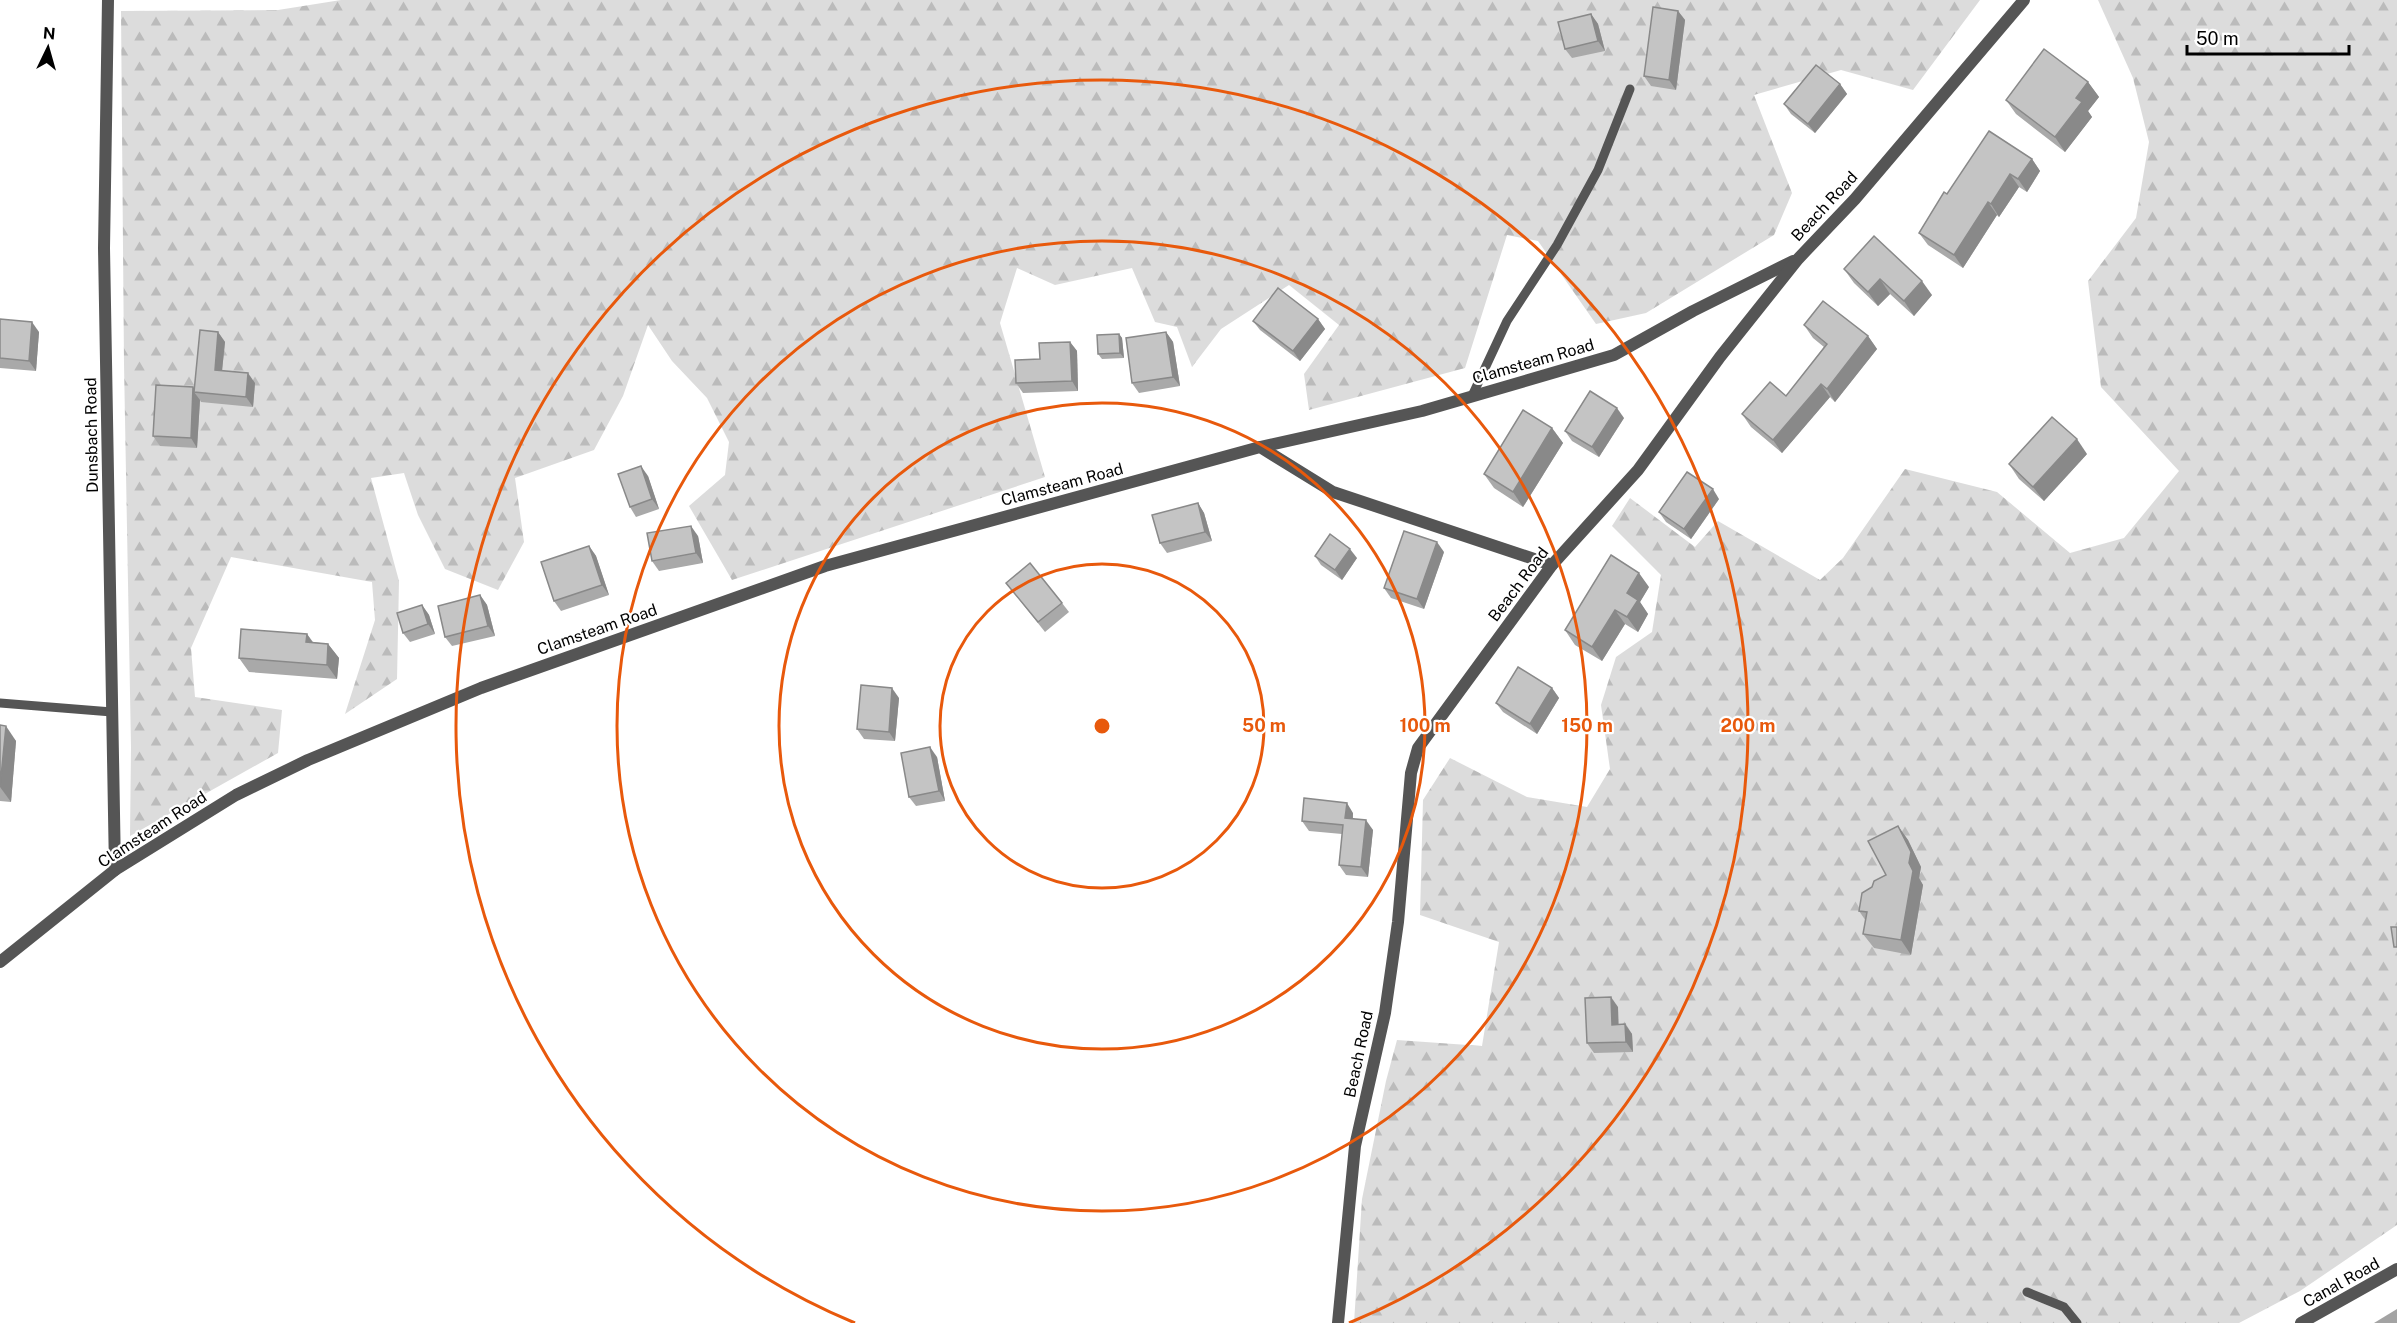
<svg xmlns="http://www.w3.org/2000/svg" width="2397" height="1323" viewBox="0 0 2397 1323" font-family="'Public Sans',sans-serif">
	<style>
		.forest { fill: url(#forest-firs) }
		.water { fill: url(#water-ripples) }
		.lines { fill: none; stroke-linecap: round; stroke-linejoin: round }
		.service { stroke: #555; stroke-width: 9 }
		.minor { stroke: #555; stroke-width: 12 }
		.tertiary { stroke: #555; stroke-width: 12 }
		.wall { fill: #a9a9a9 }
		.shaded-wall { fill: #898989 }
		.building { fill: #c4c4c4; stroke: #898989; stroke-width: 1.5 }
		.ring { fill: none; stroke: #e8590c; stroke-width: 3 }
		.labels { text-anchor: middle; stroke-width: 4.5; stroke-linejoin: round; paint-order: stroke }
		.street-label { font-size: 16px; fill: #000; stroke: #fff }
		.centre { fill: #e8590c; stroke: #fff; stroke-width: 3 }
		.ring-label { font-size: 18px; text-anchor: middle; font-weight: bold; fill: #e8590c; stroke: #fff; stroke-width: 4.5; stroke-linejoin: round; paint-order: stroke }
	</style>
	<defs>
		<pattern id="forest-firs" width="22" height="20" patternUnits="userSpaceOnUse" patternTransform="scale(1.5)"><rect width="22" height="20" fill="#dcdcdc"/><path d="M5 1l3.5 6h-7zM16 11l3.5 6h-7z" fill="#bbb"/></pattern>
		<pattern id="water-ripples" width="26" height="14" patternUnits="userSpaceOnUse" patternTransform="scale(1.5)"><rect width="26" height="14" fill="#a3a3a3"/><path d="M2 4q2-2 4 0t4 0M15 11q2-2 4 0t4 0" fill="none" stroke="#8b8b8b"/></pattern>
	</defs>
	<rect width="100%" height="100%" fill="#fff"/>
	<!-- forest -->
	<g class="forest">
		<path d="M341 0H1980L1913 90 1841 70 1754 95 1792 193 1774 235 1646 313 1596 324 1538 241 1507 235 1465 368 1309 410 1304 374 1339 325 1289 285 1221 329 1192 367 1177 327 1155 322 1132 268 1055 285 1017 268 1000 323 1045 477 732 580 689 506 725 475 729 442 707 398 672 361 648 325 623 396 594 450 515 478 524 542 498 590 445 569 418 515 404 473 371 478 399 581 397 679 345 714 375 620 372 582 231 557 191 648 195 697 282 710 278 753 130 836 131 747 124 364 121 11 278 10Z"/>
		<path d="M2098 0H2397V1225L2300 1291 2239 1323H1354L1362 1199 1386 1081 1397 1040 1482 1046 1499 942 1420 915 1423 800 1450 758 1527 797 1587 807 1610 769 1601 705 1616 657 1652 632 1661 575 1612 526 1630 498 1695 547 1718 521 1820 580 1843 558 1905 469 1997 492 2070 553 2124 538 2179 471 2101 387 2088 281 2136 218 2149 142 2133 78Z"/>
	</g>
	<!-- water -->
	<path class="water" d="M2397 1309V1323H2374Z"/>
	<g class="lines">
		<!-- service -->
		<g class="service">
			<path d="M1472 396 1507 321 1557 245 1598 170 1630 89"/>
			<path d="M0 703 112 712"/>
			<path d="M2027 1292 2064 1307 2077 1323"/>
		</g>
		<!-- minor -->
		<g class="minor">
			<path d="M108 0 104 248 115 870"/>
			<path d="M2301 1323 2397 1269"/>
		</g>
		<!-- tertiary -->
		<g class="tertiary">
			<path d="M1260 447 1422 411 1614 355 1693 311 1793 261"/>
			<path d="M0 962 115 870 236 795 308 760 481 688 825 566 1260 447 1333 492 1552 565"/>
			<path d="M1338 1323 1355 1146 1385 1013 1398 922 1411 773 1418 748 1552 565 1638 470 1720 357 1798 259 1855 199 2024 0"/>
		</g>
	</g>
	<!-- wall -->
	<g class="wall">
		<path d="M1678 11 1685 20 1676 90 1651 86 1644 76Z"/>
		<path d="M1591 14 1598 24 1605 51 1572 58 1565 49Z"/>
		<path d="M2088 82 2099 97 2088 111 2092 117 2065 152 2016 114 2006 100Z"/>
		<path d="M1840 84 1847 94 1815 133 1791 114 1784 104Z"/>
		<path d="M2032 159 2040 171 2027 192 2019 187 1999 217 1997 215 1963 268 1928 245 1919 233 1947 194Z"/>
		<path d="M1844 269 1932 295 1914 316 1890 294 1878 306 1854 283Z"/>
		<path d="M0 319 39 332 36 371 0 368Z"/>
		<path d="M1318 319 1325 329 1300 361 1260 330 1253 321Z"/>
		<path d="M1804 325 1868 336 1877 349 1835 402 1830 397 1782 453 1751 427 1742 414 1786 396 1824 347 1813 338Z"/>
		<path d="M218 332 225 342 222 371 255 383 253 407 201 402 200 400 197 448 160 446 153 436 193 387 195 389Z"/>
		<path d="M1166 332 1173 342 1180 386 1139 393 1132 383Z"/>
		<path d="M1119 334 1122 338 1124 358 1102 359 1098 354Z"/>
		<path d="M1070 342 1077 351 1078 391 1023 393 1016 383 1040 359Z"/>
		<path d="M1624 418 1599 457 1572 441 1565 431Z"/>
		<path d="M1552 428 1563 443 1523 507 1494 488 1484 474Z"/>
		<path d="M2087 454 2044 501 2019 479 2009 464Z"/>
		<path d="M648 476 659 509 636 517 630 507Z"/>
		<path d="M1719 499 1691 539 1666 522 1659 512Z"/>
		<path d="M1198 503 1204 513 1212 541 1167 553 1160 543Z"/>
		<path d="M698 536 703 563 659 571 652 561Z"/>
		<path d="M589 546 596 556 609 595 561 611 554 601Z"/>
		<path d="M1444 552 1424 609 1391 598 1384 588Z"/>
		<path d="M1315 556 1357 558 1342 580 1321 565Z"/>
		<path d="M1006 583 1062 603 1069 612 1045 632Z"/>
		<path d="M1649 587 1640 602 1648 614 1638 632 1625 624 1602 661 1575 645 1565 630Z"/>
		<path d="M480 595 487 605 495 636 452 646 445 637Z"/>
		<path d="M422 605 429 615 435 634 410 642 403 633Z"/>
		<path d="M307 634 313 642 328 644 339 658 337 679 249 672 239 658Z"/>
		<path d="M1552 688 1559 698 1537 734 1503 712 1496 703Z"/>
		<path d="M899 698 895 741 864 739 857 729Z"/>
		<path d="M0 725 16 741 11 802 0 801Z"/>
		<path d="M937 757 945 801 916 806 909 797Z"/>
		<path d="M1353 813V819L1373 830 1368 877 1346 875 1339 865 1342 834 1309 831 1302 821Z"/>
		<path d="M1898 826 1908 840 1921 867 1919 878 1923 885 1911 955 1874 948 1863 934 1866 921 1859 911 1872 887 1886 875Z"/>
		<path d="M1618 1007V1024H1625L1632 1034 1633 1052 1594 1053 1587 1043Z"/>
	</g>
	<!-- shaded-wall -->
	<g class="shaded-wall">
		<path d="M1678 11 1685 20 1676 90 1669 80Z"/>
		<path d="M1591 14 1598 24 1605 51 1598 41Z"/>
		<path d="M2088 82 2099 97 2088 111 2092 117 2065 152 2055 137 2076 98Z"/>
		<path d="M1840 84 1847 94 1815 133 1808 124Z"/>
		<path d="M2032 159 2040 171 2027 192 2018 179Z"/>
		<path d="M2010 174 2019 187 1999 217 1991 204Z"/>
		<path d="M1988 202 1997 215 1963 268 1954 255Z"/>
		<path d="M1880 279 1890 294 1878 306 1868 292Z"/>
		<path d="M1922 281 1932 295 1914 316 1904 301Z"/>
		<path d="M1318 319 1325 329 1300 361 1293 351Z"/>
		<path d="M32 322 39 332 36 371 29 361Z"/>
		<path d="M218 332 225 342 221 380 215 370Z"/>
		<path d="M1166 332 1173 342 1180 386 1173 377Z"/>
		<path d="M1119 334 1122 338 1124 358 1120 353Z"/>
		<path d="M1868 336 1877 349 1835 402 1827 389Z"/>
		<path d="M1070 342 1077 351 1078 391 1072 381Z"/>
		<path d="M248 373 255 383 253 407 246 397Z"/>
		<path d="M1821 384 1830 397 1782 453 1773 440Z"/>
		<path d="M193 387 197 392H194L200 400 197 448 191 438Z"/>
		<path d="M1617 408 1624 418 1599 457 1592 447Z"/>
		<path d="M1552 428 1563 443 1523 507 1513 492Z"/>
		<path d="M2077 439 2087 454 2044 501 2033 487Z"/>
		<path d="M641 466 648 476 659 509 652 499Z"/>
		<path d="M1713 489 1719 499 1691 539 1684 529Z"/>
		<path d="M1198 503 1204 513 1212 541 1205 532Z"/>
		<path d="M691 526 698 536 703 563 696 553Z"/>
		<path d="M1437 542 1444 552 1424 609 1417 599Z"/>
		<path d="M589 546 596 556 609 595 602 585Z"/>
		<path d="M1350 549 1357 558 1342 580 1335 570Z"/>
		<path d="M1639 573 1649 587 1640 602 1648 614 1638 632 1627 617V593Z"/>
		<path d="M480 595 487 605 495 636 488 626Z"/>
		<path d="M422 605 429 615 435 634 428 624Z"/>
		<path d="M1615 610 1625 624 1602 661 1592 647Z"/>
		<path d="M307 634 317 649 306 642Z"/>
		<path d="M328 644 339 658 337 679 327 665Z"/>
		<path d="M892 688 899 698 895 741 889 732Z"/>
		<path d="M1552 688 1559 698 1537 734 1530 724Z"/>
		<path d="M6 726 16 741 11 802 0 787Z"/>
		<path d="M930 747 937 757 945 801 939 791Z"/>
		<path d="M1347 803 1353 813 1352 828 1345 818Z"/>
		<path d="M1366 820 1373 830 1368 877 1361 867Z"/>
		<path d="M1898 826 1908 840 1921 867 1919 878 1923 885 1911 955 1901 940Z"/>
		<path d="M1611 997 1618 1007 1619 1034 1612 1025Z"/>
		<path d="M1625 1024 1632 1034 1633 1052 1626 1042Z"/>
	</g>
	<!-- building -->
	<g class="building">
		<path d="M1653 7 1678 11 1669 80 1644 76Z"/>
		<path d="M1591 14 1598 41 1565 49 1558 22Z"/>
		<path d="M2044 49 2088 82 2076 98 2082 102 2055 137 2006 100Z"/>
		<path d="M1816 65 1840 84 1808 124 1784 104Z"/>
		<path d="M1989 131 2032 159 2018 179 2010 174 1991 204 1988 202 1954 255 1919 233 1944 192 1947 194Z"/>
		<path d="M1874 236 1922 281 1904 301 1880 279 1868 292 1844 269Z"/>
		<path d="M1278 288 1318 319 1293 351 1253 321Z"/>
		<path d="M1823 301 1868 336 1827 389 1821 384 1773 440 1742 414 1770 382 1786 396 1827 344 1804 325Z"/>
		<path d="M0 319 32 322 29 361 0 358Z"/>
		<path d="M200 330 218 332 215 370 248 373 246 397 194 392Z"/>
		<path d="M1166 332 1173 377 1132 383 1126 338Z"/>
		<path d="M1119 334 1120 353 1098 354 1097 335Z"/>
		<path d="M1070 342 1072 381 1016 383 1015 360 1040 359 1039 343Z"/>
		<path d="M156 385 193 387 191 438 153 436Z"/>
		<path d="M1590 391 1617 408 1592 447 1565 431Z"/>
		<path d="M1523 410 1552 428 1513 492 1484 474Z"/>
		<path d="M2052 417 2077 439 2033 487 2009 464Z"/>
		<path d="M641 466 652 499 630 507 618 474Z"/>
		<path d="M1687 472 1713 489 1684 529 1659 512Z"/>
		<path d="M1198 503 1205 532 1160 543 1152 515Z"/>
		<path d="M691 526 696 553 652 561 647 533Z"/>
		<path d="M1404 531 1437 542 1417 599 1384 588Z"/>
		<path d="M1330 534 1350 549 1335 570 1315 556Z"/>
		<path d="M589 546 602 585 554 601 541 562Z"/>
		<path d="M1611 555 1639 573 1627 593 1638 600 1627 617 1615 610 1592 647 1565 630Z"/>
		<path d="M1030 563 1062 603 1038 622 1006 583Z"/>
		<path d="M480 595 488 626 445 637 438 606Z"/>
		<path d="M422 605 428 624 403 633 397 613Z"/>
		<path d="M241 629 307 634 306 642 328 644 327 665 239 658Z"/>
		<path d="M1518 667 1552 688 1530 724 1496 703Z"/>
		<path d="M861 685 892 688 889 732 857 729Z"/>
		<path d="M0 725 6 726 0 787Z"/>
		<path d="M930 747 939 791 909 797 901 753Z"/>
		<path d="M1304 798 1347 803 1345 818 1366 820 1361 867 1339 865 1343 825 1302 821Z"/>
		<path d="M1898 826 1911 852 1909 863 1913 871 1901 940 1863 934 1867 912 1859 911 1862 893 1872 887 1874 881 1886 875 1868 841Z"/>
		<path d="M2391 927H2397V947H2394Z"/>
		<path d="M1611 997 1612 1025 1625 1024 1626 1042 1587 1043 1585 998Z"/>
	</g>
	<!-- distance rings -->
	<g class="ring">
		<circle cx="1102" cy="726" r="162"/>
		<circle cx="1102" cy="726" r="323"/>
		<circle cx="1102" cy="726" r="485"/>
		<path d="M855 1323A646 646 0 1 1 1349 1323"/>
	</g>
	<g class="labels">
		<!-- street labels -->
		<g class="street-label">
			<text transform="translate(1824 206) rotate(-47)" y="6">Beach Road</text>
			<text transform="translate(1533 361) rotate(-16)" y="6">Clamsteam Road</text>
			<text transform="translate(91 435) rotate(-91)" y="6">Dunsbach Road</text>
			<text transform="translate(1062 484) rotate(-15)" y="6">Clamsteam Road</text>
			<text transform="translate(1518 584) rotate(-53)" y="6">Beach Road</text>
			<text transform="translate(597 629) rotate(-19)" y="6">Clamsteam Road</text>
			<text transform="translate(152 829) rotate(-33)" y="6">Clamsteam Road</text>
			<text transform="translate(1358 1054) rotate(-78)" y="6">Beach Road</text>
			<text transform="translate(2341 1282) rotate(-29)" y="6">Canal Road</text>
		</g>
	</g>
	<circle cx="1102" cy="726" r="9" class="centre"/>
	<g class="ring-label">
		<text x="1264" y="732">50 m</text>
		<text x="1425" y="732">100 m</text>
		<text x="1587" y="732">150 m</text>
		<text x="1748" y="732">200 m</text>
	</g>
	<!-- north arrow -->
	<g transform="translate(48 48) rotate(5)" stroke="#ffffff" stroke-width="4.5" paint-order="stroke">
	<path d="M0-4.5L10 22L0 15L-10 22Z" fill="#000000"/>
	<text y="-9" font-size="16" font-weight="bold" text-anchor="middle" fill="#000000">N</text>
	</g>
	<!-- scale -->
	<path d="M2187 45v9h162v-9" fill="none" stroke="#000000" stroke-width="3"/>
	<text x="2196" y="45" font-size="18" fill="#000000" stroke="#ffffff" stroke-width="4.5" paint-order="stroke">50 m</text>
</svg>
